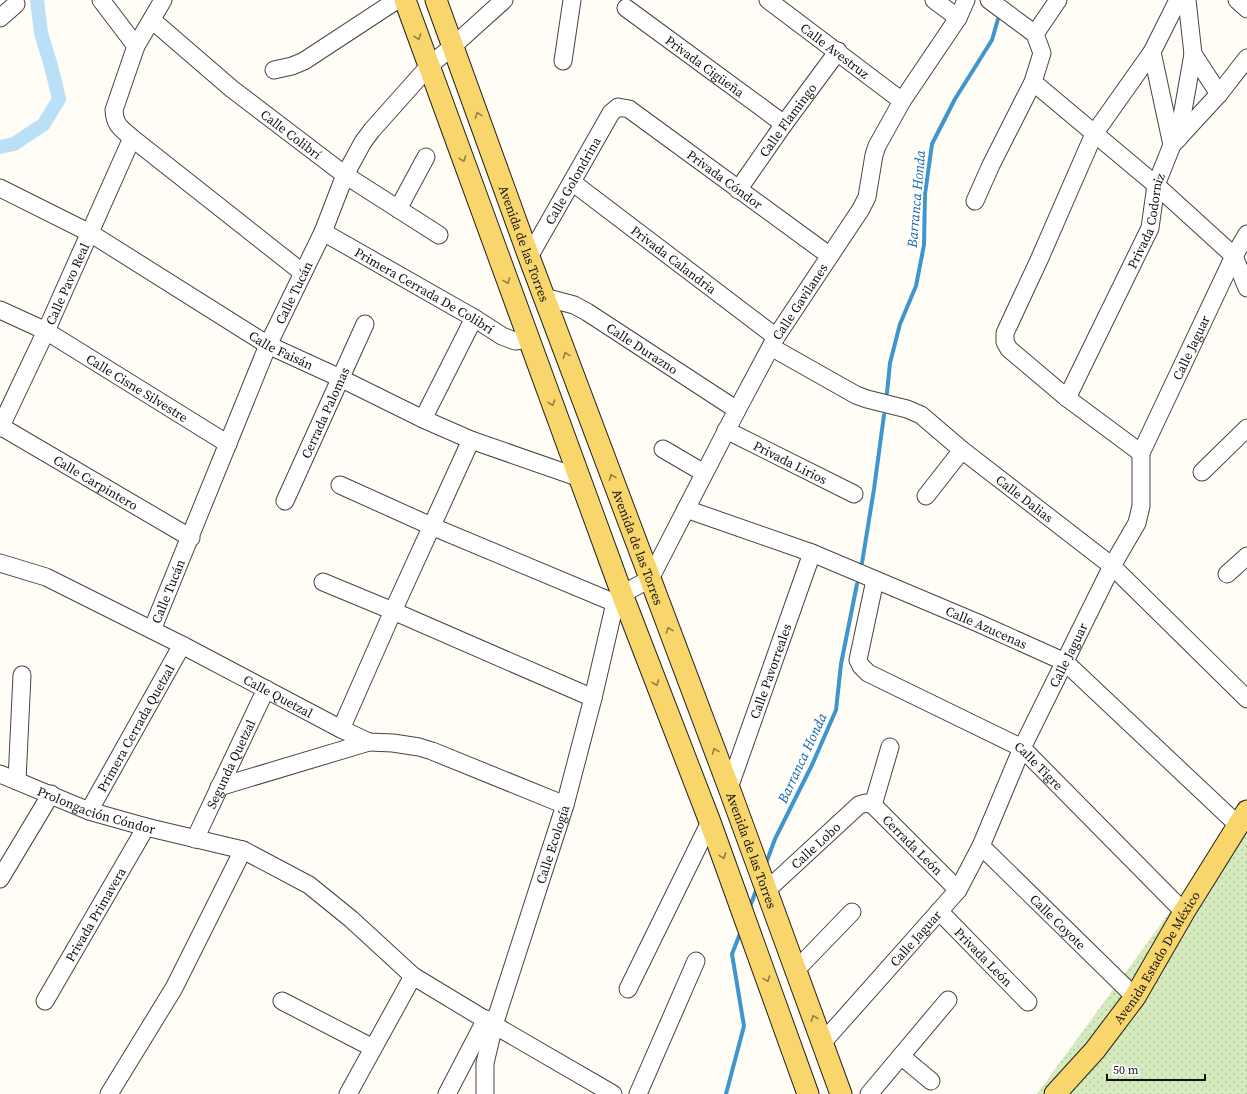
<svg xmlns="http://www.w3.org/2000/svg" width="1247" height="1094" viewBox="0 0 1247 1094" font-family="'Source Serif 4',serif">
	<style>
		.green { fill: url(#green-dots) }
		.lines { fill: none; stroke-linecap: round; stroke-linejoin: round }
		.stream { stroke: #3f96cf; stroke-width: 4 }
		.canal { stroke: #b9e0f7; stroke-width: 14 }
		.minor-casing { stroke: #444; stroke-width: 19 }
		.major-casing { stroke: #222; stroke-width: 23 }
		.minor { stroke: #fff; stroke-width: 17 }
		.major { stroke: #f9d66b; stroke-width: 21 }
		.oneway { stroke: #917d42 }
		.labels { text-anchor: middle; stroke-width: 4; stroke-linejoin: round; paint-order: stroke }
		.street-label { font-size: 13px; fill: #111; stroke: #fff }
		.water-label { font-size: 14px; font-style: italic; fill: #1768a6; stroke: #fff }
	</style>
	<defs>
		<pattern id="green-dots" width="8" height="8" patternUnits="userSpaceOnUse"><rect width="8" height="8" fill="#d5ebbd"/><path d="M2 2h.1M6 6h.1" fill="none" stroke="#b6c8a1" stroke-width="1.8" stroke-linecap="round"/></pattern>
	</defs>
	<rect width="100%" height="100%" fill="#fffdf5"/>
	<!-- green -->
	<path class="green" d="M1247 806V1094H1037Z"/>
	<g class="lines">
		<!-- stream -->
		<g class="stream">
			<path d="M887 393 890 363 900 324 916 286 924 245 925 194 932 144 955 99 992 40 998 19"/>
			<path d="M862 563 874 489 884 415"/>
			<path d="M765 866 775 839 812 765 836 710 841 664 857 584"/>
			<path d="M749 909 757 888"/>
			<path d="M726 1094 744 1026 732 954 741 931"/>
		</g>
		<!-- canal -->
		<path class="canal" d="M0 147 14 144 44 124 59 99 51 66 41 33 37 0"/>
		<defs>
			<g id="minor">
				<path d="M101 0 136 46"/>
				<path d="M163 0 136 46 114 110C115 126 121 128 132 138L303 273"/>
				<path id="s1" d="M768 0 902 101"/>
				<path d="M934 0 958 18"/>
				<path d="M989 0 1035 34 1042 53 1033 82 1156 185 1234 256 1247 288"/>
				<path d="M1187 0 1193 54 1219 94"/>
				<path d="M1237 0 1247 9"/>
				<path id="s2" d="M626 8 784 124"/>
				<path d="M0 18 16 4"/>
				<path id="s3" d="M152 20 232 89 345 175 439 235"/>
				<path d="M1035 34 1058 0"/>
				<path d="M563 61 572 0"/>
				<path d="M274 70 292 66 304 61 397 0"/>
				<path d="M1178 139 1193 54"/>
				<path d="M1172 145 1152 52 1178 0"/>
				<path id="s4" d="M572 182 776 337"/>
				<path id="s5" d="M0 188 90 233 268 345 340 378 423 419 471 440 580 478"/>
				<path id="s6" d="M738 190 784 124 838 51"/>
				<path d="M975 201 991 165 1033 82"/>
				<path d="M398 209 426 157"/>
				<path id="s7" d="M323 232 474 318 502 336 515 341 529 339"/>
				<path id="s8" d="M529 257 611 113 618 107 629 109 830 256"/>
				<path id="s9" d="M544 297 574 305 587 312 737 410"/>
				<path id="s10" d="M0 310 46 331 228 444"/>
				<path id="s11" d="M771 347 856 395 867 399 907 409 921 415 962 450 1112 566 1247 699"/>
				<path id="s12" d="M1067 398 1150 228 1156 185 1172 145 1219 94 1247 58"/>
				<path d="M423 419 474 318"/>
				<path id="s13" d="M0 426 191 538"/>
				<path id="s14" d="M0 428 46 331 132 138"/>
				<path id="s15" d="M726 430 854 494"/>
				<path d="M663 449 704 473"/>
				<path d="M1141 453 1067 398 1009 349 1005 342V333L1039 260 1094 134 1152 52"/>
				<path d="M1202 472 1247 428"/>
				<path d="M340 485 431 526 615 603"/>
				<path d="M926 496 962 450"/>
				<path id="s16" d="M285 501 365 324"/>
				<path id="s17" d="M686 509 812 553 978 623 1065 662 1238 825"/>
				<path id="s18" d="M0 563 46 577 182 645 341 729 369 742 393 743 419 747 432 751 565 805"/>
				<path d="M1227 574 1247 556"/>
				<path id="s19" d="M875 580 858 660 861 666 868 673 1022 748 1184 912"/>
				<path d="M323 582 393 611 593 698"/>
				<path id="s20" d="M152 630 268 345 323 232 345 175 363 142 372 130 429 66 453 46 504 0"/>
				<path d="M341 729 393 611 471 440"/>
				<path id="s21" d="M0 774 89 811 146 827 243 850 309 885 351 919 413 976 494 1025 613 1094"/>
				<path d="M17 781 22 675"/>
				<path d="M219 787 369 742"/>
				<path id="s22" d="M729 788 812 553"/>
				<path d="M873 805 890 747"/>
				<path id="s23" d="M89 811 182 645"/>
				<path id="s24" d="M195 839 266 689"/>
				<path id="s25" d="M981 846 1135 997"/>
				<path d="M0 879 51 794"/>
				<path id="s26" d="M767 890 859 805 866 803 873 805 958 890"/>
				<path id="s27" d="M939 911 1028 1002"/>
				<path d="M796 970 852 912"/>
				<path d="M628 989 710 822"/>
				<path id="s28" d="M45 1001 146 827"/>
				<path d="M282 1001 373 1048"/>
				<path id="s29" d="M823 1042 958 890 981 846 1022 748 1112 566 1137 523 1141 506V453L1234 256 1247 234"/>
				<path d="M901 1056 931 1081"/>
				<path d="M109 1094 174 988 243 850"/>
				<path d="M348 1094 413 976"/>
				<path d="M447 1094 486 1019"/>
				<path id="s30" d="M485 1094V1063L494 1025 565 805 593 698 615 603 622 594 650 579 737 410 776 337 861 209 867 197 874 155 877 146 902 101 958 18 966 0"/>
				<path d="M638 1094 696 961"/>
				<path d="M869 1094 948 1000"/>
			</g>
			<g id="major">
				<path d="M405 0 622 594 710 822 808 1094"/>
				<path id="s31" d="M436 0 529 257 729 788 841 1094"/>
				<path id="s32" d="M1055 1094 1095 1050 1135 997 1184 912 1247 811"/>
			</g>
		</defs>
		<!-- minor casing -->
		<use href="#minor" class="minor-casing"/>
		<!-- major casing -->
		<use href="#major" class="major-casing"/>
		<!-- minor -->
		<use href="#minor" class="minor"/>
		<!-- major -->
		<use href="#major" class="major"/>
	</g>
	<!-- one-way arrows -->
	<defs><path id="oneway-chevron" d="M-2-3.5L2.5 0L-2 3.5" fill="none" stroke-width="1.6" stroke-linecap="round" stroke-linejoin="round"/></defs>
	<g class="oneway">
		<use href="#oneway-chevron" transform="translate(418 37) rotate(70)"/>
		<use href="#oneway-chevron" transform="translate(478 115) rotate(-110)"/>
		<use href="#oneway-chevron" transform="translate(463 159) rotate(70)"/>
		<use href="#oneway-chevron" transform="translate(507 281) rotate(70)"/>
		<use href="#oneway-chevron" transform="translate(566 355) rotate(-111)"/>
		<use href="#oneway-chevron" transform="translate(552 403) rotate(70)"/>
		<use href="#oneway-chevron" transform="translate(612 477) rotate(-111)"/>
		<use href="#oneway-chevron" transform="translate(669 630) rotate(-111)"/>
		<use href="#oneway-chevron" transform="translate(656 683) rotate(69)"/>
		<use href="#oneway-chevron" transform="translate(715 751) rotate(-111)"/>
		<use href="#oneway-chevron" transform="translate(723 856) rotate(70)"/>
		<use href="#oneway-chevron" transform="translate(767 979) rotate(70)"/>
		<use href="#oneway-chevron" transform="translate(814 1018) rotate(-110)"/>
	</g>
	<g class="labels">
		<!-- street labels -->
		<g class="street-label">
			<text dy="5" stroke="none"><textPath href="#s1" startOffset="84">Calle Avestruz</textPath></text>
			<text dy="5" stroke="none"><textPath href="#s2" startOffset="98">Privada Cigüeña</textPath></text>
			<text dy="5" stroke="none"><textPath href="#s6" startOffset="86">Calle Flamingo</textPath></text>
			<text dy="5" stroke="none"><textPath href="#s3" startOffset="180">Calle Colibrí</textPath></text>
			<text dy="5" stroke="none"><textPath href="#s8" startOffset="305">Privada Cóndor</textPath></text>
			<text dy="5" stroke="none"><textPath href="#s8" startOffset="88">Calle Golondrina</textPath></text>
			<text dy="5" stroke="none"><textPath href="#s12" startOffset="195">Privada Codorniz</textPath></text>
			<text dy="5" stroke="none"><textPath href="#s31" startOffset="259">Avenida de las Torres</textPath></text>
			<text dy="5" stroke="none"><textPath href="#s4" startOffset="128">Privada Calandria</textPath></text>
			<text dy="5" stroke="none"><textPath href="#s14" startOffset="159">Calle Pavo Real</textPath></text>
			<text dy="5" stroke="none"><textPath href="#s7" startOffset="117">Primera Cerrada De Colibrí</textPath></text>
			<text dy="5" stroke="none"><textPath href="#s20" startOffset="366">Calle Tucán</textPath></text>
			<text dy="5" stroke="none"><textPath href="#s30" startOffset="868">Calle Gavilanes</textPath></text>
			<text dy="5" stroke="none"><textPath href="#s29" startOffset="799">Calle Jaguar</textPath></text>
			<text dy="5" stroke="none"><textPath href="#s5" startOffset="325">Calle Faisán</textPath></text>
			<text dy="5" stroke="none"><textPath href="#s9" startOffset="112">Calle Durazno</textPath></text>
			<text dy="5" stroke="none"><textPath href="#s10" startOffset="158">Calle Cisne Silvestre</textPath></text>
			<text dy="5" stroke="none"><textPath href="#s16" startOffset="97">Cerrada Palomas</textPath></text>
			<text dy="5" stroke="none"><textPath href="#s15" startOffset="72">Privada Lirios</textPath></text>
			<text dy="5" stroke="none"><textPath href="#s13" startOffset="111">Calle Carpintero</textPath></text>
			<text dy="5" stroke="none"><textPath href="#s11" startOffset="299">Calle Dalias</textPath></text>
			<text dy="5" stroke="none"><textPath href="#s31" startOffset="583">Avenida de las Torres</textPath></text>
			<text dy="5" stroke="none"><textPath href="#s20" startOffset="42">Calle Tucán</textPath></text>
			<text dy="5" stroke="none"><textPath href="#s17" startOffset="323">Calle Azucenas</textPath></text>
			<text dy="5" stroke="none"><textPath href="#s29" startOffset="463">Calle Jaguar</textPath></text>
			<text dy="5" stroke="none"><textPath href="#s22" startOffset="124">Calle Pavorreales</textPath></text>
			<text dy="5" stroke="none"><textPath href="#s18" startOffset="309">Calle Quetzal</textPath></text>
			<text dy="5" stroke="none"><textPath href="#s23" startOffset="95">Primera Cerrada Quetzal</textPath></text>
			<text dy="5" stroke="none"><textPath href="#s24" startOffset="83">Segunda Quetzal</textPath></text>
			<text dy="5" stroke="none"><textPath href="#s19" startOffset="294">Calle Tigre</textPath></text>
			<text dy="5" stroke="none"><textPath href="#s21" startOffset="103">Prolongación Cóndor</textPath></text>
			<text dy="5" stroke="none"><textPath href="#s30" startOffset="260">Calle Ecología</textPath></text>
			<text dy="5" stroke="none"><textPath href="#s26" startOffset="66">Calle Lobo</textPath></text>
			<text dy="5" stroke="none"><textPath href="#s26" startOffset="196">Cerrada León</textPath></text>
			<text dy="5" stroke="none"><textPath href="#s31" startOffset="907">Avenida de las Torres</textPath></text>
			<text dy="5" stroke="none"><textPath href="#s28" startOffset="100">Privada Primavera</textPath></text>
			<text dy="5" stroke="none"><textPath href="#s25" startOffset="108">Calle Coyote</textPath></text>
			<text dy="5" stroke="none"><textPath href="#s29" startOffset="139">Calle Jaguar</textPath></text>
			<text dy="5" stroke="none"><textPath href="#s27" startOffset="64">Privada León</textPath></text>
			<text dy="5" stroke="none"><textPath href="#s32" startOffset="171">Avenida Estado De México</textPath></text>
		</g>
		<!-- water labels -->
		<g class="water-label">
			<text transform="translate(916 199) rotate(-85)" y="5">Barranca Honda</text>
			<text transform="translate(802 758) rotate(-65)" y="5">Barranca Honda</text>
		</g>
	</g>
	<!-- scale -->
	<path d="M1107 1074v6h98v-6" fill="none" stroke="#111111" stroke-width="2"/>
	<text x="1113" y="1074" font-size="12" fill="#111111" stroke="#ffffff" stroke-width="3" paint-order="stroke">50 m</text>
</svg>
